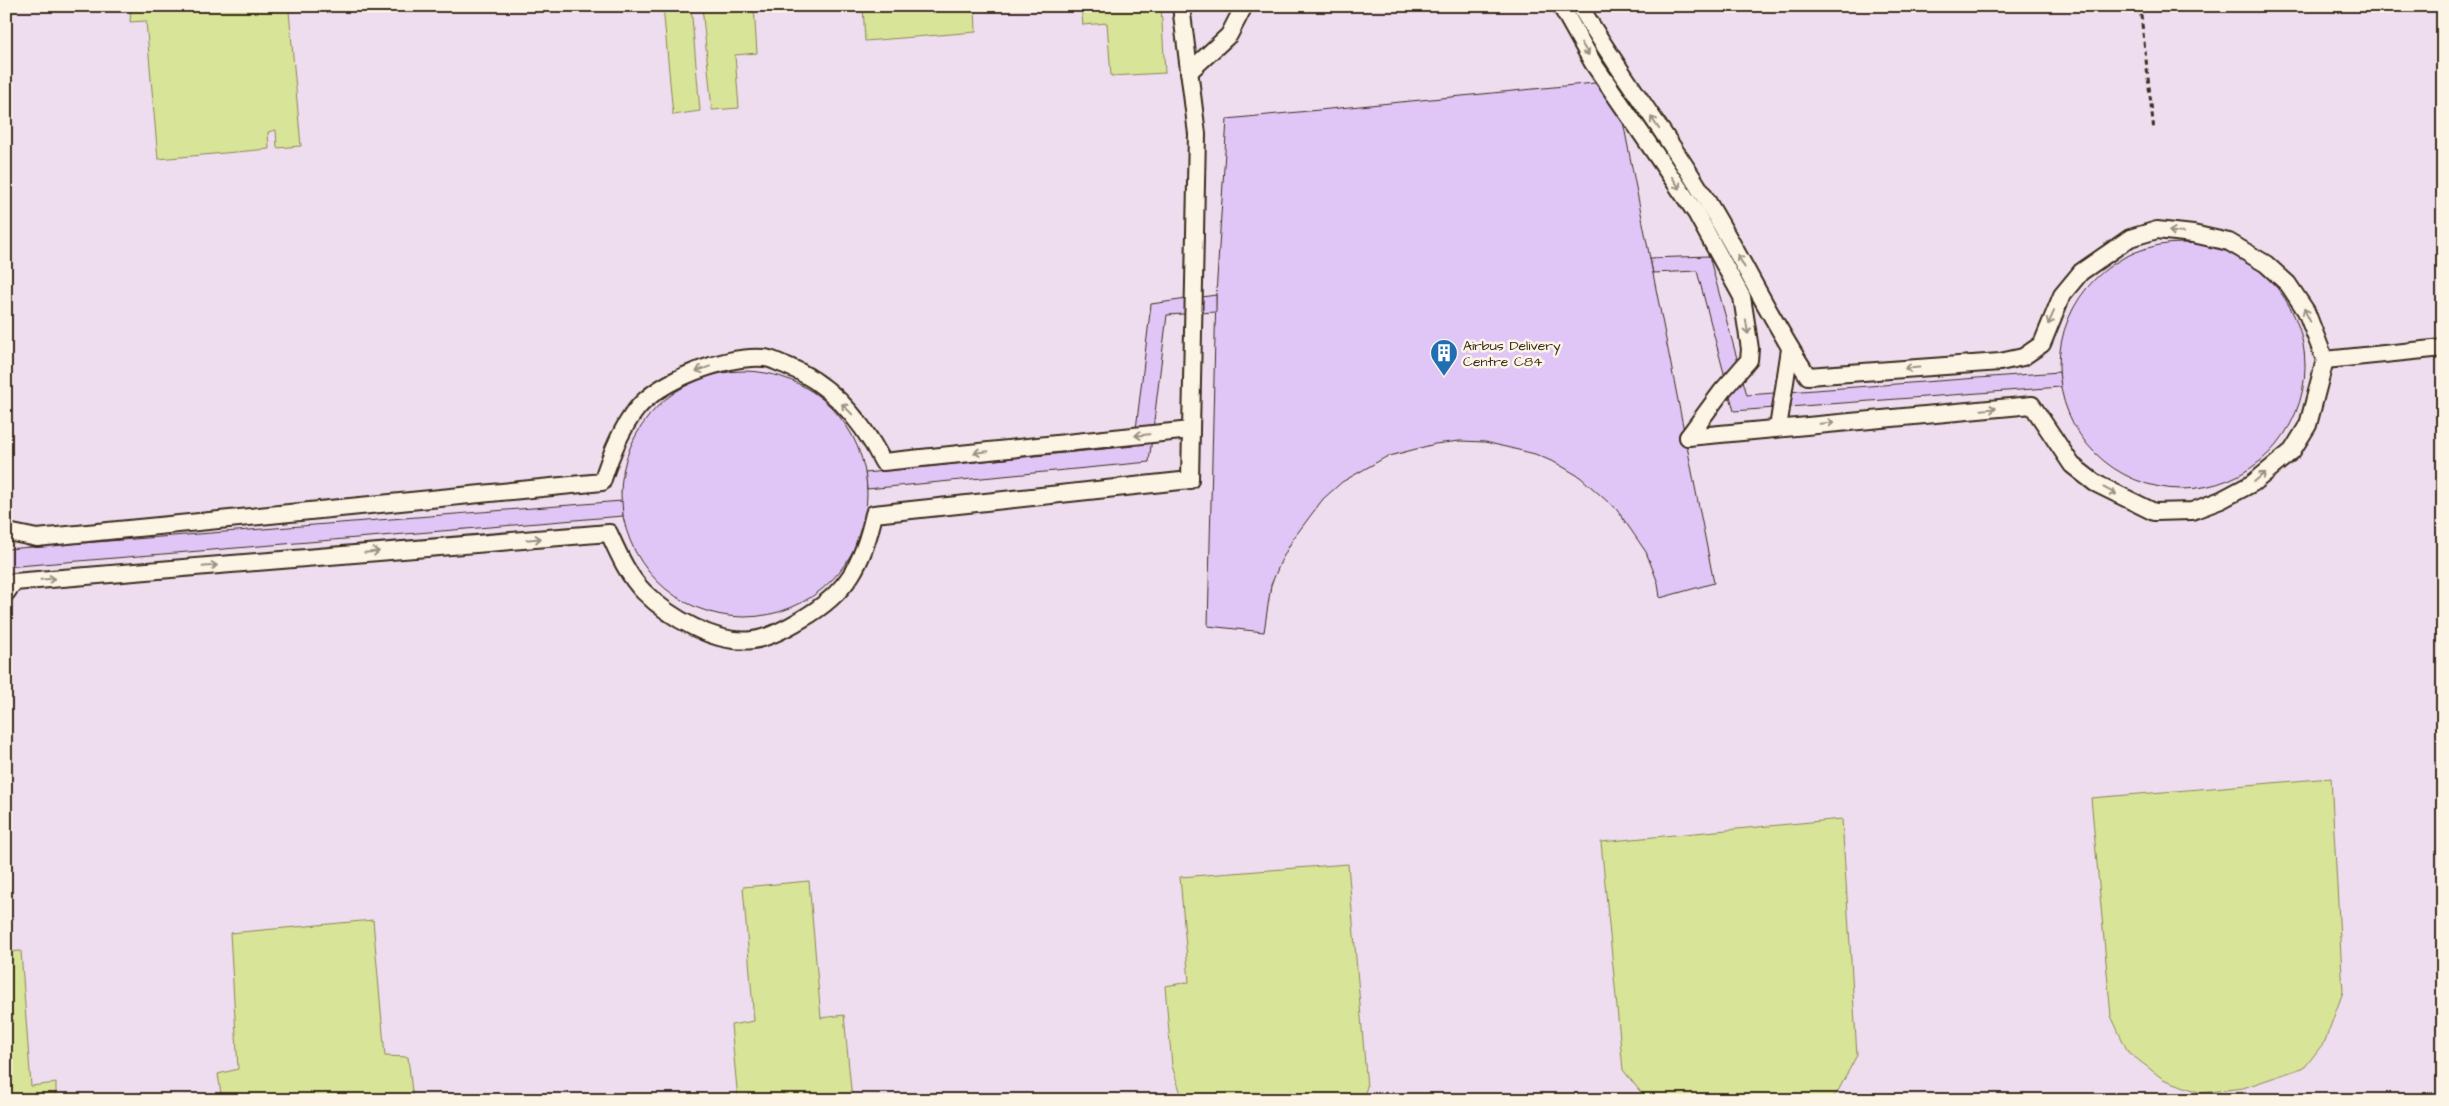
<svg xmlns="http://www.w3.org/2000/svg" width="2449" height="1106" viewBox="0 0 2449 1106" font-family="'Architects Daughter',sans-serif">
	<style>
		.built { fill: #ede }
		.green { fill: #d8e497; stroke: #8a875a }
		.building { fill: #e0c6f6; stroke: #3b2a1e }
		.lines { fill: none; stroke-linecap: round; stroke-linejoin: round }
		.lane-casing { stroke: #3b2a1e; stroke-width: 20 }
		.path { stroke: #3b2a1e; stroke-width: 3; stroke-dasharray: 5 4; stroke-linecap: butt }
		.lane { stroke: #fcf5e5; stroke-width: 16 }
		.oneway { stroke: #9c9082 }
		.labels { text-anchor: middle; stroke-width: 5; stroke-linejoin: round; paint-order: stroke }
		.poi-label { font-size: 14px; fill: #3b2a1e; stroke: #fcf5e5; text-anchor: start }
	</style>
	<rect width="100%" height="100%" fill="#f4e7ea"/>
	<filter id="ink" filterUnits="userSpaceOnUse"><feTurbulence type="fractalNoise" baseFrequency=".02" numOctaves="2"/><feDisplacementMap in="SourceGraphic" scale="10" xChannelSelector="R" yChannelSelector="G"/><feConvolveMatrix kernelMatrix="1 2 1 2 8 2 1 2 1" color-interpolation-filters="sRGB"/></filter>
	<g filter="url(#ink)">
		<!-- built -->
		<rect class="built" x="6" y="6" width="2437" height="1094"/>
		<!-- green -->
		<g class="green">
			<path d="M131 6H306L307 9 289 11 301 146 277 148 276 130 268 132 269 149 158 159 146 21 130 22Z"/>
			<path d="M663 6H691L700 111 673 115Z"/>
			<path d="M702 6H754L757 53 735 55 739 108 712 110Z"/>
			<path d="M863 6H975L976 32 865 41Z"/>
			<path d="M1081 6H1161L1165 73 1111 76 1107 23 1083 25Z"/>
			<path d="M2331 778 2343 992 2325 1041 2305 1067 2243 1088 2201 1093 2163 1079 2128 1052 2111 1016 2091 798Z"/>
			<path d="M1842 819 1857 1055 1837 1093 1829 1100H1647L1623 1070 1601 842Z"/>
			<path d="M1348 864 1367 1087 1362 1100H1183L1172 1066 1165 986 1189 982 1180 877Z"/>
			<path d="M809 881 821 1018 844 1015 852 1100H738L731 1025 754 1021 743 887Z"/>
			<path d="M373 920 385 1056 408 1057 413 1100H222L218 1074 238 1069 230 933Z"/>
			<path d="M21 951 31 1086 56 1083V1100H6V952Z"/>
		</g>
		<!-- building -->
		<g class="building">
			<path d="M1615 81 1714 583 1660 598 1658 583 1646 552 1631 530 1617 510 1580 477 1558 464 1535 454 1485 442 1460 441 1435 444 1386 457 1342 482 1323 499 1293 539 1281 561 1271 585 1264 632 1208 626 1216 295 1227 119Z"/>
			<circle cx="2182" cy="366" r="123"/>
			<path d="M1709 256 1747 395 2059 372 2061 387 1734 411 1697 271 1653 273 1650 258Z"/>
			<path d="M1216 295V312L1167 315 1149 462 867 489 865 473 1134 446 1151 304Z"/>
			<circle cx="744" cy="494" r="123"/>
			<path d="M622 501 623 516 6 567V549Z"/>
		</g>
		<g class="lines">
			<defs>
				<g id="lane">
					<path d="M1561 6 1593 63 1696 213 1742 297 1750 349 1749 360 1722 391 1688 437"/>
					<path d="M1580 6C1616 69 1661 126 1699 188 1738 249 1768 316 1808 376L2000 362 2023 357 2042 344 2062 295 2081 272 2130 238 2157 230 2193 234 2229 242 2266 264 2288 284 2306 311 2325 360 2308 425 2292 451 2253 483 2221 500 2192 511 2154 512 2095 483 2072 465 2032 405 1688 437"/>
					<path d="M1189 72 1229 35 1244 6"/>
					<path d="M2325 360 2443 348"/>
					<path d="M1778 428 1790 349"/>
					<path d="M6 530 8 532 37 538 602 482C610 457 620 430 636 410 659 380 727 355 764 358 771 358 778 363 785 365 831 383 861 419 883 462L1191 430"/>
					<path d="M6 593 14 582 609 533C618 553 628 576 644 592 669 617 716 645 753 640 769 638 787 628 802 619 847 593 863 564 874 514L1190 480 1197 134 1181 6"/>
				</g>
			</defs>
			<!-- lane casing -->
			<use href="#lane" class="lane-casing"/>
			<!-- path -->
			<path class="path" d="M2140 6 2154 131"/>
			<!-- lane -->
			<use href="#lane" class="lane"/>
		</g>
		<!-- one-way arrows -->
		<defs><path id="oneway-shaft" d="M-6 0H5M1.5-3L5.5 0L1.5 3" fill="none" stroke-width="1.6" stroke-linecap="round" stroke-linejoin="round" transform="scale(1.25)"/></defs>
		<g class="oneway">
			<use href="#oneway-shaft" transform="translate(1585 49) rotate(59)"/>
			<use href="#oneway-shaft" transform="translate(1655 123) rotate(-124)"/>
			<use href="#oneway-shaft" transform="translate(1676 183) rotate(56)"/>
			<use href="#oneway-shaft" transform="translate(2176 232) rotate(-174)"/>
			<use href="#oneway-shaft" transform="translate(1741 261) rotate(-119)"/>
			<use href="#oneway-shaft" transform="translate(2307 315) rotate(-116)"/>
			<use href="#oneway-shaft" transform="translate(2051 318) rotate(114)"/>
			<use href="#oneway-shaft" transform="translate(1747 327) rotate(81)"/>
			<use href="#oneway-shaft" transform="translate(1912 368) rotate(176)"/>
			<use href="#oneway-shaft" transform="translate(703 369) rotate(160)"/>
			<use href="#oneway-shaft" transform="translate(847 409) rotate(-134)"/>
			<use href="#oneway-shaft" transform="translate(1989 409) rotate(-5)"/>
			<use href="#oneway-shaft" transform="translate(1827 423) rotate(-5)"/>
			<use href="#oneway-shaft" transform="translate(1142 435) rotate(174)"/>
			<use href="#oneway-shaft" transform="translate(981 452) rotate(174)"/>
			<use href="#oneway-shaft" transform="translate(2260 477) rotate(-39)"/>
			<use href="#oneway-shaft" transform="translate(2110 491) rotate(28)"/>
			<use href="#oneway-shaft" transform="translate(534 539) rotate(-5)"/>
			<use href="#oneway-shaft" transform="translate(372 552) rotate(-5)"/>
			<use href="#oneway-shaft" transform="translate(210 566) rotate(-5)"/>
			<use href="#oneway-shaft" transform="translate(48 579) rotate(-5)"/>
		</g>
	</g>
	<!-- icons -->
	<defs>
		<symbol id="building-pin" viewBox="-11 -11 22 30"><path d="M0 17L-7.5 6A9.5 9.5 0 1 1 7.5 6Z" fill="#1f6fb2" stroke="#fcf5e5"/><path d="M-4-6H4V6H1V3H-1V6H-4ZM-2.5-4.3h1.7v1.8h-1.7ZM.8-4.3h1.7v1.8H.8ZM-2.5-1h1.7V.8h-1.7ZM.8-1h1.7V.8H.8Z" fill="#fff"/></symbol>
	</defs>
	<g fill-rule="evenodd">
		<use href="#building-pin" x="1428" y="337" width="32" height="43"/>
	</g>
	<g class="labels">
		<!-- poi labels -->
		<g class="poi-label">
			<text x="1463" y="350">Airbus Delivery<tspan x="1463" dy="16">Centre C84</tspan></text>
		</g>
	</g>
	<!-- margin -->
	<rect width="2449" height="1106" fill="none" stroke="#fcf5e5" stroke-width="25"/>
	<rect x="12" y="12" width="2424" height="1081" fill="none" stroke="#3b2a1e" stroke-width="2" filter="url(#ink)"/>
</svg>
